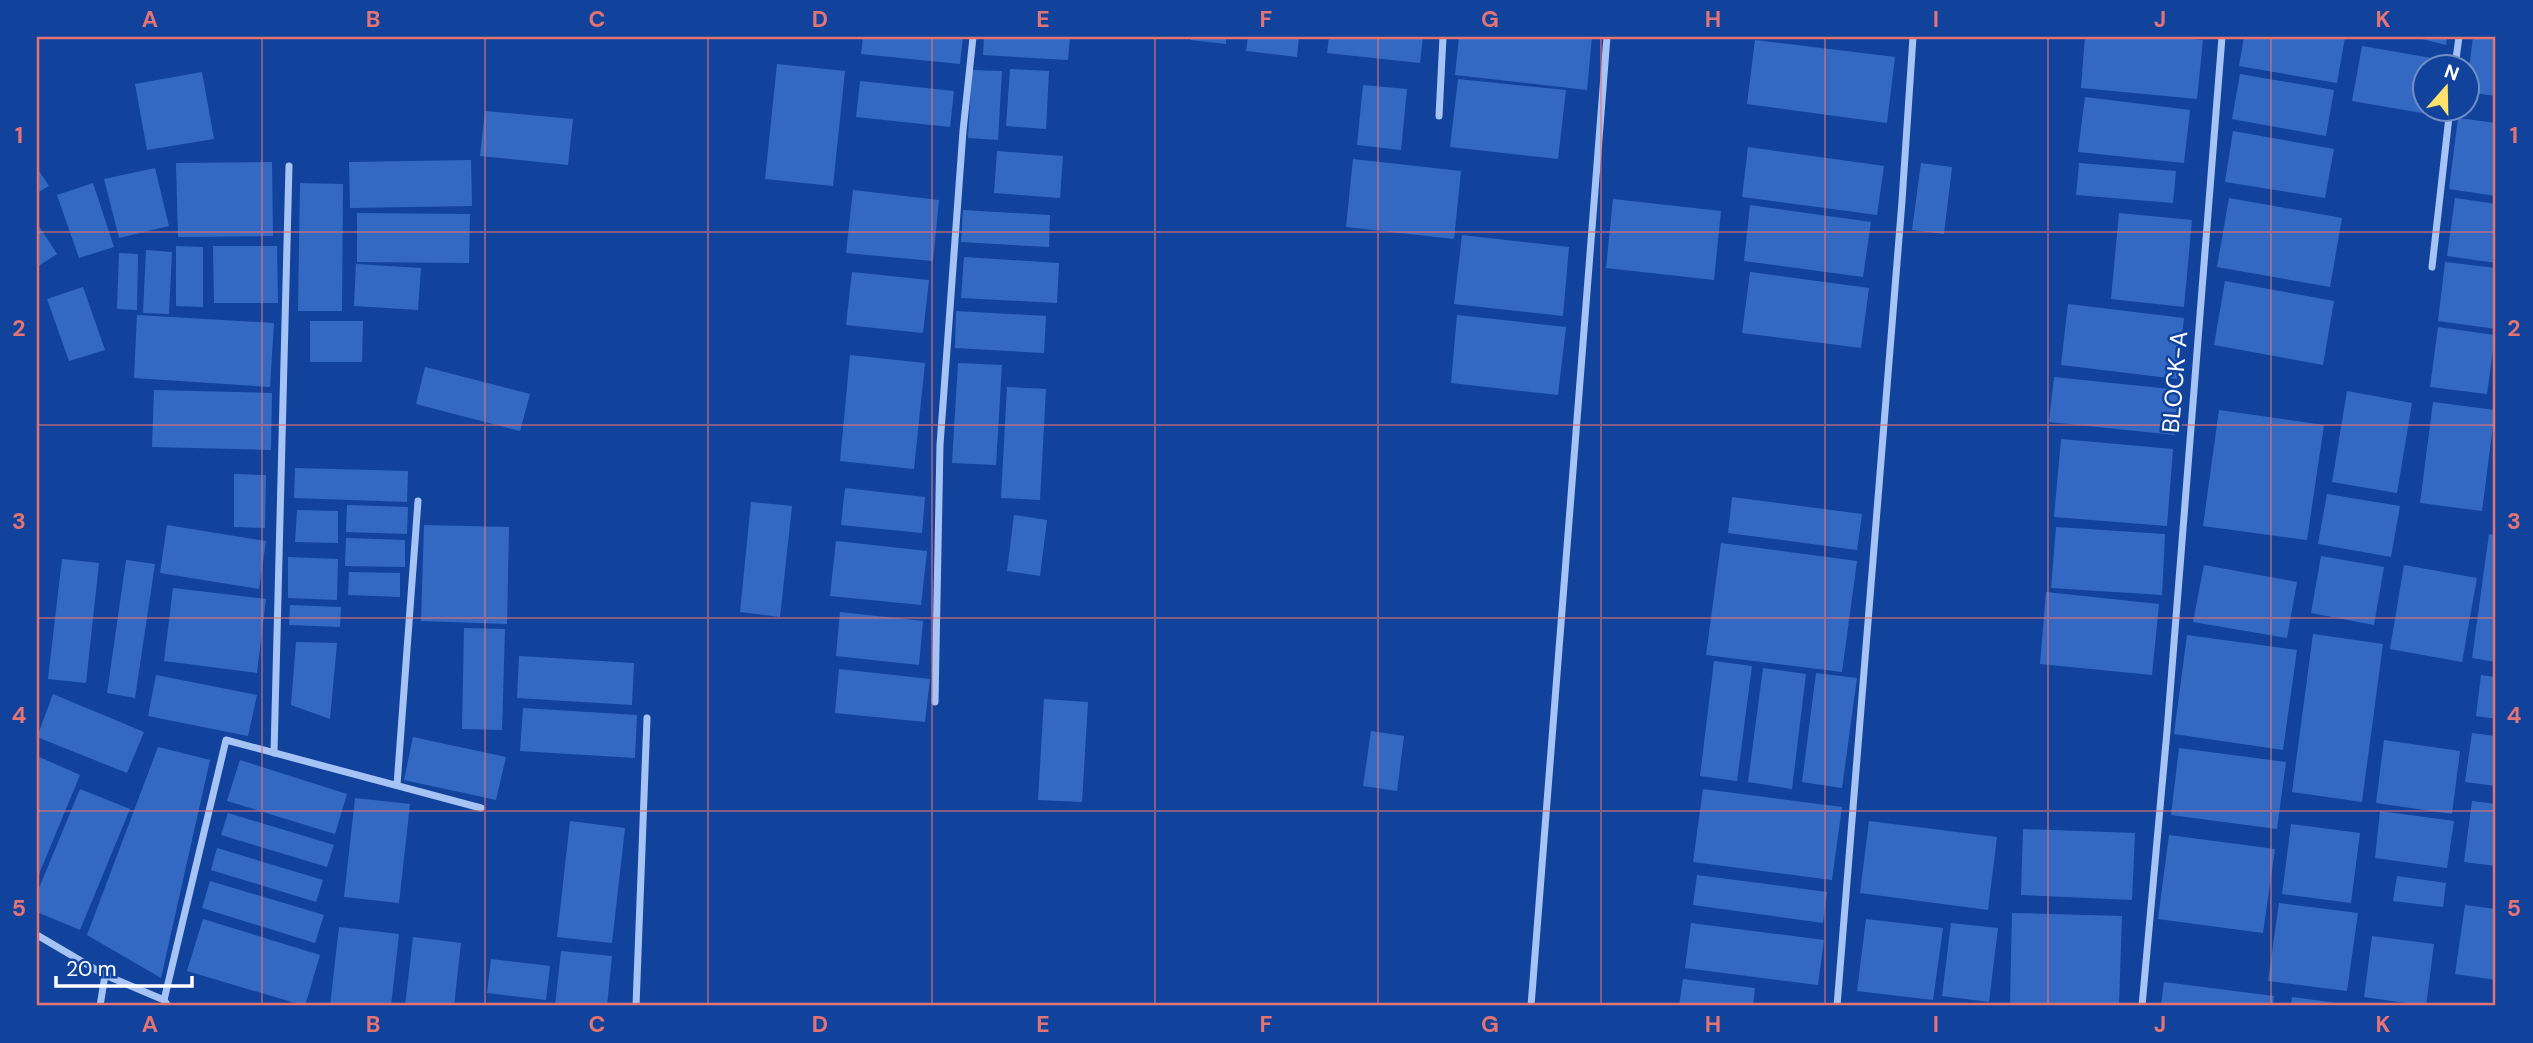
<svg xmlns="http://www.w3.org/2000/svg" width="2533" height="1043" viewBox="0 0 2533 1043" font-family="'DM Sans',sans-serif">
	<style>
		.building { fill: #3469c3 }
		.lines { fill: none; stroke-linecap: round; stroke-linejoin: round }
		.street { stroke: #a6c3f5; stroke-width: 7 }
		.grid { fill: none; stroke: #e47373; stroke-width: 2; stroke-opacity: 0.55 }
		.labels { text-anchor: middle; stroke-width: 5; stroke-linejoin: round; paint-order: stroke }
		.street-label { font-size: 24px; fill: #fff; stroke: #11439d }
		.neatline { fill: none; stroke: #e47373; stroke-width: 2.5 }
		.grid-label { font-size: 23px; text-anchor: middle; font-weight: bold; fill: #e47373 }
	</style>
	<rect width="100%" height="100%" fill="#11439d"/>
	<!-- building -->
	<g class="building">
		<path d="M863 37H963L960 64 861 54Z"/>
		<path d="M984 37H1070L1068 60 983 55Z"/>
		<path d="M1191 37H1226V44L1191 40Z"/>
		<path d="M1248 37H1299L1297 57 1246 51Z"/>
		<path d="M1329 37H1423L1420 63 1327 53Z"/>
		<path d="M1459 37H1592L1587 90 1455 75Z"/>
		<path d="M2085 37H2169L2203 40 2197 99 2081 88Z"/>
		<path d="M2244 37H2345L2337 83 2239 66Z"/>
		<path d="M2414 37H2447L2446 45Z"/>
		<path d="M2473 37H2496V96L2466 92Z"/>
		<path d="M1755 40 1895 57 1887 123 1747 104Z"/>
		<path d="M2362 46 2449 61 2448 66H2424V108H2441L2439 116 2352 101Z"/>
		<path d="M777 64 845 71 833 186 765 179Z"/>
		<path d="M1010 69 1049 71 1046 129 1006 126Z"/>
		<path d="M972 70 1002 71 998 140 968 138Z"/>
		<path d="M202 72 214 139 147 150 135 84Z"/>
		<path d="M2240 74 2334 90 2326 136 2232 119Z"/>
		<path d="M1458 79 1566 90 1558 159 1450 147Z"/>
		<path d="M860 81 954 91 950 127 856 117Z"/>
		<path d="M1363 85 1407 89 1401 150 1357 145Z"/>
		<path d="M2085 97 2190 110 2184 163 2078 152Z"/>
		<path d="M485 111 573 119 568 165 480 156Z"/>
		<path d="M2458 118 2496 123V196L2449 189Z"/>
		<path d="M2233 131 2334 149 2325 198 2225 182Z"/>
		<path d="M1748 147 1884 166 1877 215 1742 197Z"/>
		<path d="M997 151 1063 156 1060 198 994 193Z"/>
		<path d="M1353 159 1461 171 1454 239 1346 227Z"/>
		<path d="M471 160 472 206 350 208 349 162Z"/>
		<path d="M272 162 273 236 178 237 176 163Z"/>
		<path d="M1921 163 1952 167 1944 234 1912 230Z"/>
		<path d="M2079 163 2176 171 2173 203 2076 195Z"/>
		<path d="M37 168 49 186 37 193Z"/>
		<path d="M155 168 169 226 119 238 104 179Z"/>
		<path d="M93 183 114 247 79 258 57 195Z"/>
		<path d="M300 183 343 184 342 311H298Z"/>
		<path d="M853 190 939 200 933 261 846 253Z"/>
		<path d="M2229 198 2342 218 2330 287 2217 267Z"/>
		<path d="M2455 198 2496 204V263L2447 256Z"/>
		<path d="M1613 199 1721 211 1714 280 1606 268Z"/>
		<path d="M1750 205 1871 222 1863 277 1744 261Z"/>
		<path d="M963 210 1050 215 1049 247 961 242Z"/>
		<path d="M357 213 470 214 469 263 357 262Z"/>
		<path d="M2119 213 2192 220 2184 307 2111 299Z"/>
		<path d="M37 223 57 254 37 267Z"/>
		<path d="M1462 235 1569 247 1563 316 1454 304Z"/>
		<path d="M176 246 203 247V307L176 306Z"/>
		<path d="M213 246H277L278 303H214Z"/>
		<path d="M146 250 172 252 169 314 143 313Z"/>
		<path d="M119 253 138 254 137 310 117 309Z"/>
		<path d="M964 257 1059 263 1057 303 961 298Z"/>
		<path d="M2445 262 2496 268V329L2438 321Z"/>
		<path d="M356 264 421 268 418 310 354 306Z"/>
		<path d="M852 272 929 280 923 333 846 325Z"/>
		<path d="M1750 272 1869 288 1861 348 1742 333Z"/>
		<path d="M2225 281 2334 301 2323 365 2214 345Z"/>
		<path d="M83 287 105 350 69 361 47 299Z"/>
		<path d="M2068 304 2184 318 2177 379 2061 365Z"/>
		<path d="M956 311 1046 316 1044 353 955 348Z"/>
		<path d="M137 315 274 323 270 387 134 378Z"/>
		<path d="M1457 315 1566 327 1558 395 1451 383Z"/>
		<path d="M310 321H363L362 362H310Z"/>
		<path d="M2438 327 2495 335 2487 394 2430 387Z"/>
		<path d="M850 355 925 363 914 469 840 461Z"/>
		<path d="M958 363 1002 365 996 465 952 463Z"/>
		<path d="M425 367 530 394 520 431 416 404Z"/>
		<path d="M2054 377 2180 390 2175 435 2049 422Z"/>
		<path d="M1007 387 1046 389 1040 500 1001 498Z"/>
		<path d="M154 390 272 393 271 450 152 447Z"/>
		<path d="M2347 391 2412 403 2397 493 2332 482Z"/>
		<path d="M2433 402 2495 410 2482 511 2420 503Z"/>
		<path d="M2219 410 2324 425 2307 540 2203 526Z"/>
		<path d="M2061 439 2173 449 2167 526 2054 517Z"/>
		<path d="M295 468 408 471 407 502 294 498Z"/>
		<path d="M234 474 266 475 265 528 234 527Z"/>
		<path d="M845 488 925 497 922 533 841 525Z"/>
		<path d="M2327 494 2400 506 2391 557 2318 544Z"/>
		<path d="M1732 497 1862 514 1857 550 1728 533Z"/>
		<path d="M751 502 792 506 780 617 740 612Z"/>
		<path d="M347 505 408 507 407 534 346 532Z"/>
		<path d="M297 510 338 511V543L295 542Z"/>
		<path d="M1014 515 1047 520 1040 576 1007 571Z"/>
		<path d="M167 525 266 541 259 589 160 573Z"/>
		<path d="M424 525 509 527 507 624 421 621Z"/>
		<path d="M2056 527 2165 534 2162 595 2051 588Z"/>
		<path d="M2489 534 2496 535V662L2472 658Z"/>
		<path d="M346 538 405 540V567L345 566Z"/>
		<path d="M836 541 927 551 921 605 830 596Z"/>
		<path d="M1721 543 1857 561 1842 672 1706 655Z"/>
		<path d="M2321 556 2384 567 2374 625 2311 613Z"/>
		<path d="M288 557 338 559 337 600 288 598Z"/>
		<path d="M62 559 99 563 86 683 48 679Z"/>
		<path d="M126 560 155 564 135 698 107 693Z"/>
		<path d="M2204 565 2297 582 2287 638 2193 622Z"/>
		<path d="M2404 565 2477 578 2462 662 2390 649Z"/>
		<path d="M349 572 400 573V597L348 595Z"/>
		<path d="M173 588 266 599 257 673 164 661Z"/>
		<path d="M2046 592 2159 604 2152 675 2040 664Z"/>
		<path d="M290 605 341 607 340 627 289 625Z"/>
		<path d="M840 612 923 621 919 665 836 656Z"/>
		<path d="M464 628 505 629 502 730 462 729Z"/>
		<path d="M2313 634 2383 644 2362 802 2292 792Z"/>
		<path d="M2187 635 2297 650 2283 750 2174 734Z"/>
		<path d="M296 642 337 643 330 719 291 705Z"/>
		<path d="M519 656 634 663 632 705 517 698Z"/>
		<path d="M1714 661 1752 666 1737 781 1700 776Z"/>
		<path d="M1763 668 1806 674 1792 789 1748 782Z"/>
		<path d="M839 669 930 679 925 722 835 713Z"/>
		<path d="M1816 673 1857 678 1842 788 1802 782Z"/>
		<path d="M156 675 257 695 248 736 148 716Z"/>
		<path d="M2481 675 2496 677V719L2476 716Z"/>
		<path d="M53 694 144 732 127 773 37 737Z"/>
		<path d="M1044 699 1088 702 1082 802 1038 800Z"/>
		<path d="M523 708 637 715 635 758 520 751Z"/>
		<path d="M1371 731 1404 736 1397 791 1363 786Z"/>
		<path d="M2472 733 2496 736V786L2465 782Z"/>
		<path d="M413 737 506 757 496 800 404 780Z"/>
		<path d="M2384 740 2460 751 2452 814 2376 803Z"/>
		<path d="M158 747 210 760 161 978 87 935Z"/>
		<path d="M2179 748 2286 762 2277 829 2171 815Z"/>
		<path d="M37 756 80 775 37 879Z"/>
		<path d="M240 760 347 794 335 834 227 801Z"/>
		<path d="M80 789 130 809 80 930 37 912V893Z"/>
		<path d="M1703 789 1842 807 1832 880 1693 862Z"/>
		<path d="M355 798 410 804 399 903 344 897Z"/>
		<path d="M2472 801 2496 804V866L2464 862Z"/>
		<path d="M2380 811 2454 821 2447 868 2375 858Z"/>
		<path d="M228 813 334 845 327 867 221 835Z"/>
		<path d="M570 821 625 828 612 943 557 937Z"/>
		<path d="M1869 821 1997 837 1988 910 1860 893Z"/>
		<path d="M2291 824 2360 833 2351 903 2282 894Z"/>
		<path d="M2023 829 2135 833 2132 900 2021 895Z"/>
		<path d="M2169 835 2275 849 2263 933 2158 919Z"/>
		<path d="M217 848 323 880 316 902 211 870Z"/>
		<path d="M1697 875 1827 892 1823 923 1693 905Z"/>
		<path d="M2397 876 2446 883 2443 907 2393 901Z"/>
		<path d="M210 881 324 915 315 943 202 908Z"/>
		<path d="M2279 903 2358 913 2347 991 2268 981Z"/>
		<path d="M2465 905 2496 909V980L2455 974Z"/>
		<path d="M2012 913 2122 916 2119 1006 2010 1003Z"/>
		<path d="M203 919 320 955 305 1006 187 971Z"/>
		<path d="M1866 919 1943 928 1933 1000 1857 991Z"/>
		<path d="M1691 923 1824 940 1818 985 1685 968Z"/>
		<path d="M1951 923 1998 928 1989 1002 1942 996Z"/>
		<path d="M339 927 399 934 391 1006H330Z"/>
		<path d="M2372 936 2434 944 2426 1006 2364 997Z"/>
		<path d="M413 937 461 943 454 1006H405Z"/>
		<path d="M561 951 612 956 607 1006H555Z"/>
		<path d="M491 959 550 966 546 1000 487 993Z"/>
		<path d="M1683 979 1755 988 1753 1006H1679Z"/>
		<path d="M2164 982 2274 996 2273 1006H2161Z"/>
		<path d="M2292 997 2352 1005 2351 1006H2291Z"/>
	</g>
	<g class="lines">
		<!-- street -->
		<g class="street">
			<path d="M2455 66 2459 37"/>
			<path d="M1439 116 1443 37"/>
			<path d="M2432 267 2450 108"/>
			<path d="M935 702 940 445 963 131 973 37"/>
			<path d="M274 753 289 166"/>
			<path d="M397 785 418 501"/>
			<path d="M37 935 105 975 164 1000 168 1006"/>
			<path d="M164 1000 226 740 481 808"/>
			<path d="M100 1006 105 975"/>
			<path d="M636 1006 647 718"/>
			<path d="M1531 1006 1607 37"/>
			<path d="M1837 1006 1902 201 1913 37"/>
			<path d="M2142 1006 2167 731 2222 37"/>
		</g>
	</g>
	<!-- grid -->
	<path class="grid" d="M262 37V1006M485 37V1006M708 37V1006M932 37V1006M1155 37V1006M1378 37V1006M1601 37V1006M1825 37V1006M2048 37V1006M2271 37V1006M37 232H2496M37 425H2496M37 618H2496M37 811H2496"/>
	<g class="labels">
		<!-- street labels -->
		<g class="street-label">
			<text transform="translate(2175 382) rotate(-85)" y="8">BLOCK-A</text>
		</g>
	</g>
	<!-- border -->
	<rect width="2533" height="1043" fill="none" stroke="#11439d" stroke-width="77"/>
	<!-- north arrow -->
	<g transform="translate(2446 88) rotate(20)"><circle r="33" fill="#11439d" stroke="#708ec4" stroke-width="2"/>
	<path d="M0-5L12 26L0 18L-12 26Z" fill="#ffe06a"/>
	<text y="-10" font-size="19" font-weight="bold" text-anchor="middle" fill="#ffffff">N</text>
	</g>
	<!-- scale -->
	<path d="M56 976v10h136v-10" fill="none" stroke="#ffffff" stroke-width="3.5"/>
	<text x="66" y="976" font-size="21" fill="#ffffff" stroke="#11439d" stroke-width="5" paint-order="stroke">20 m</text>
	<rect x="38" y="38" width="2456" height="966" class="neatline"/>
	<g class="grid-label">
		<text x="150" y="27">A</text>
		<text x="373" y="27">B</text>
		<text x="597" y="27">C</text>
		<text x="820" y="27">D</text>
		<text x="1043" y="27">E</text>
		<text x="1266" y="27">F</text>
		<text x="1490" y="27">G</text>
		<text x="1713" y="27">H</text>
		<text x="1936" y="27">I</text>
		<text x="2160" y="27">J</text>
		<text x="2383" y="27">K</text>
		<text x="19" y="143">1</text>
		<text x="2514" y="143">1</text>
		<text x="19" y="336">2</text>
		<text x="2514" y="336">2</text>
		<text x="19" y="529">3</text>
		<text x="2514" y="529">3</text>
		<text x="19" y="723">4</text>
		<text x="2514" y="723">4</text>
		<text x="19" y="916">5</text>
		<text x="2514" y="916">5</text>
		<text x="150" y="1032">A</text>
		<text x="373" y="1032">B</text>
		<text x="597" y="1032">C</text>
		<text x="820" y="1032">D</text>
		<text x="1043" y="1032">E</text>
		<text x="1266" y="1032">F</text>
		<text x="1490" y="1032">G</text>
		<text x="1713" y="1032">H</text>
		<text x="1936" y="1032">I</text>
		<text x="2160" y="1032">J</text>
		<text x="2383" y="1032">K</text>
	</g>
</svg>
